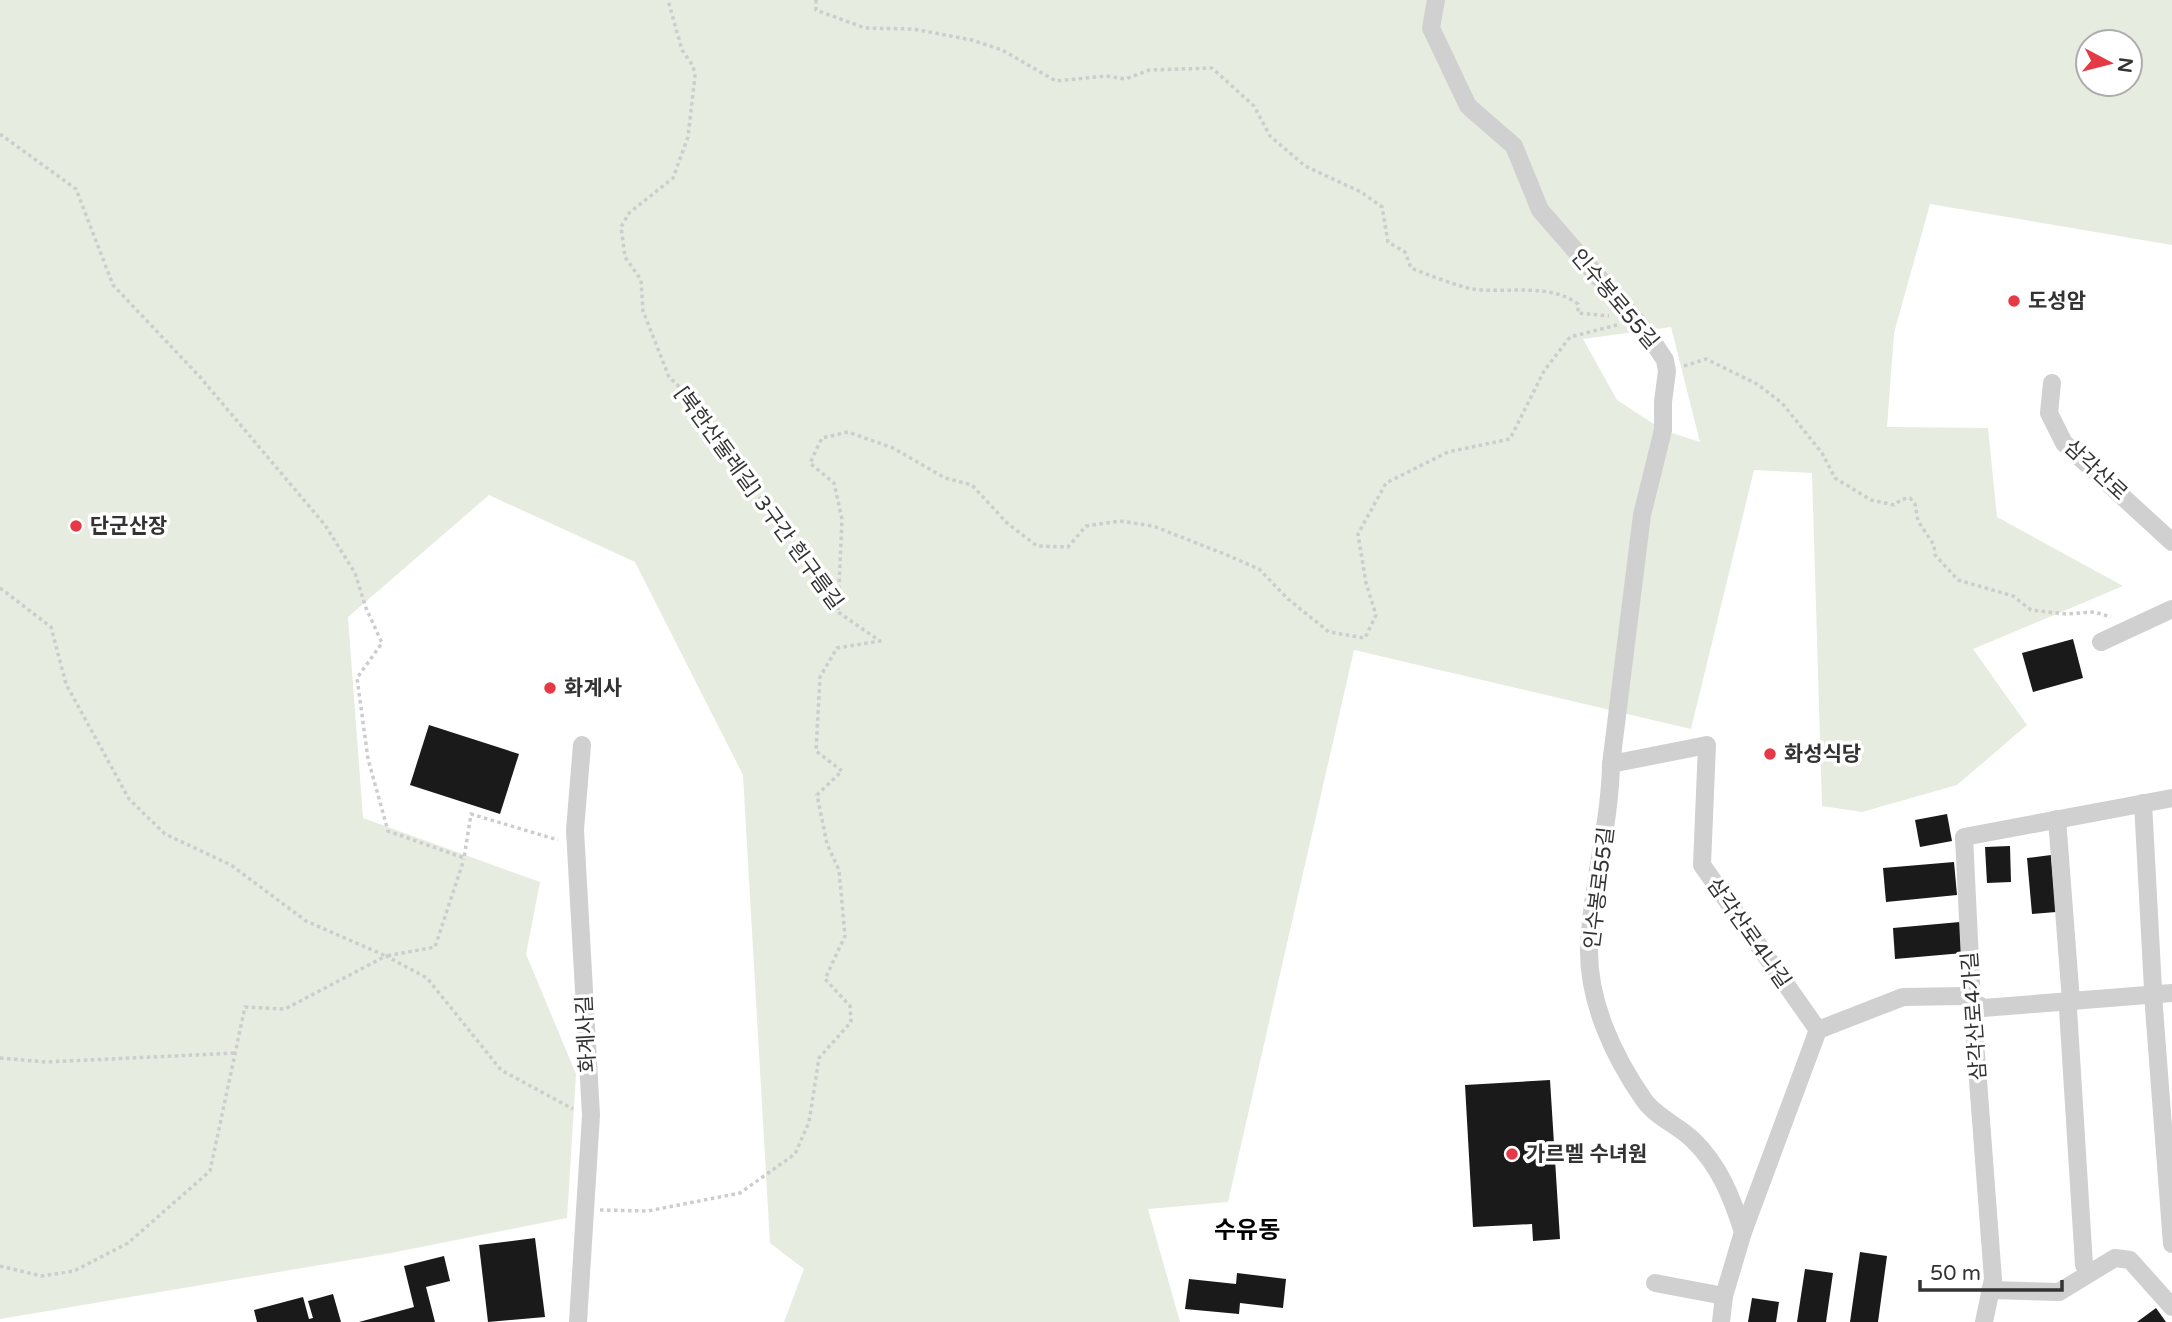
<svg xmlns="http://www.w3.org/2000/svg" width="2172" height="1322" viewBox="0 0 2172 1322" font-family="'Varela Round','Noto Sans KR',sans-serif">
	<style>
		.green { fill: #e6ecdf; fill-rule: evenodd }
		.building { fill: #1a1a1a }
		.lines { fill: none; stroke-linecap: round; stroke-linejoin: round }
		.path { stroke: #cdcdcd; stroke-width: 3.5; stroke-dasharray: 3.5 3.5; stroke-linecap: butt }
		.minor { stroke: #d0d0d0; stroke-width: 18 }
		.poi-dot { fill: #e63946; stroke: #fff; stroke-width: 2.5 }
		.labels { text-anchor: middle; stroke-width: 7; stroke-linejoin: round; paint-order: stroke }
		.street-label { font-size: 21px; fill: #333; stroke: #fff }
		.poi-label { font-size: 21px; font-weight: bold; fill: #333; stroke: #fff; text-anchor: start }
		.quarter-label { font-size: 24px; font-weight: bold; fill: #000; stroke: #fff }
	</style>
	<rect width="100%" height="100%" fill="#fff"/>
	<!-- green -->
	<path class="green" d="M0 0H2172V245L1930 204 1894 333 1887 427 1988 428 1997 517 2123 586 1973 649 2027 725 1957 785 1862 812 1822 806 1812 473 1754 470 1691 729 1354 650 1228 1202 1148 1209 1180 1322H784L804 1269 770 1243 743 775 635 562 489 495 348 617 363 818 540 882 526 954 576 1074 567 1218 391 1253 0 1319ZM2088 42H2130V84H2088ZM1671 327 1700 442 1663 430 1617 400 1583 339Z"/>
	<!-- building -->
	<g class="building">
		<path d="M2073 639 2083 678 2033 692 2022 653Z"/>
		<path d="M429 725 519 754 500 814 410 785Z"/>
		<path d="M1947 814 1952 841 1920 847 1915 820Z"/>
		<path d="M2010 846 2011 882 1987 883 1985 847Z"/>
		<path d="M2051 855 2056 912 2032 914 2027 858Z"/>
		<path d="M1954 862 1957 895 1886 902 1883 868Z"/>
		<path d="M1960 922 1963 953 1895 959 1893 928Z"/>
		<path d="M1550 1080 1560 1239 1533 1241 1532 1224 1473 1227 1465 1085Z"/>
		<path d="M535 1238 545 1317 488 1322 479 1245Z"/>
		<path d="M1860 1252 1887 1256 1878 1322H1850Z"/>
		<path d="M444 1256 450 1281 426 1287 435 1322H359L414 1307 404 1266Z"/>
		<path d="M1805 1269 1833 1273 1826 1322H1797Z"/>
		<path d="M1237 1273 1286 1279 1283 1308 1240 1303 1239 1314 1185 1309 1189 1279 1236 1284Z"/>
		<path d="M333 1294 341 1322H257L254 1310 303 1297 309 1319 313 1318 308 1301Z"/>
		<path d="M1752 1298 1779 1302 1776 1322H1748Z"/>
		<path d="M2156 1308 2166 1322H2137Z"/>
	</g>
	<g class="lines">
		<!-- path -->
		<g class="path">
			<path d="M816 0V10L865 28 913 29 972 40 1002 50 1056 81 1106 76 1126 79 1149 70 1212 68 1254 106 1270 136 1305 166 1361 192 1382 207 1388 242 1405 252 1411 268C1426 274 1457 286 1472 289 1507 294 1548 282 1578 304V313L1609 316"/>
			<path d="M0 134 76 189 113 285 200 377 325 525 355 573 366 608 382 643 357 678 368 759 388 831 464 858 471 814 558 840"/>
			<path d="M1684 366 1706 359 1757 384 1782 403 1822 453 1835 478 1871 500 1894 505 1902 499 1910 498 1915 504 1918 521 1934 545 1935 555 1958 580 2013 596 2031 610 2066 614 2094 612 2111 617"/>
			<path d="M0 588 51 627 66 684 129 799 165 834 231 865 306 921 386 956 435 947 464 859"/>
			<path d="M838 610 842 519 834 483 810 463 822 438 848 432 893 448 945 478 972 485 1007 523 1037 546 1068 547 1086 526 1120 521 1153 526 1227 555 1259 569 1288 599 1329 632 1365 638 1376 615 1366 583 1358 534 1386 483 1448 452 1510 439 1544 371 1570 337 1617 325"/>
			<path d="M0 1058 46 1062 236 1053"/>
			<path d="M600 1210 648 1211 740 1193 795 1154 809 1122 819 1058 851 1022 850 1006 825 979 845 936 839 870 827 844 817 795 842 771 816 751 820 677 837 648 880 641 838 612 693 400 669 377 643 311 641 280 625 257 621 227 629 213 673 178 688 137 695 76 693 66 682 50 668 0"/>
			<path d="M0 1266 41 1276 74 1271 128 1243 210 1171 245 1007 285 1009 386 956 427 978 501 1070 573 1109"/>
		</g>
		<!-- minor -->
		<g class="minor">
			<path d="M1436 0 1431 28 1468 106 1514 146 1540 210 1647 333 1665 360 1667 371 1663 402V430L1642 515 1611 764"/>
			<path d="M2052 383 2049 413 2064 443 2172 542"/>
			<path d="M2101 642 2172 609"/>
			<path d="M2143 803 2154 1008 2172 1244"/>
			<path d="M2057 819 2071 1001 2068 1009 2084 1265 2091 1272"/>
			<path d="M1743 1232C1732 1198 1720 1166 1693 1140 1679 1126 1656 1117 1644 1100 1614 1057 1588 1002 1589 948 1591 886 1610 826 1611 764L1707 745 1702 865 1818 1030"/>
			<path d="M1655 1283 1724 1296"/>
			<path d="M1990 1290 2059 1292 2115 1258 2130 1260 2172 1307"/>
			<path d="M578 1322 591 1115 575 830 582 745"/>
			<path d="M1721 1322 1724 1296 1743 1232 1818 1030 1903 997 1965 996 1983 1008 2172 993"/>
			<path d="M1984 1322 1993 1279 1972 1001 1964 837 2172 798"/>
		</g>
	</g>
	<!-- markers -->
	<g class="poi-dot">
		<circle cx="2014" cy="301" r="7"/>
		<circle cx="76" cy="526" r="7"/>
		<circle cx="550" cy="688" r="7"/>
		<circle cx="1770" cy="754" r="7"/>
		<circle cx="1512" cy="1154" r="7"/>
	</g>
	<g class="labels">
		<!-- street labels -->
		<g class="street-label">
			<text transform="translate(1615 299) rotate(50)" y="7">인수봉로55길</text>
			<text transform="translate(2096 470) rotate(43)" y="7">삼각산로</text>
			<text transform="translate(759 498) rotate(54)" y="7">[북한산둘레길] 3구간 흰구름길</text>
			<text transform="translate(1599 888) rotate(-83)" y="7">인수봉로55길</text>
			<text transform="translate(1749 933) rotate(55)" y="7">삼각산로4나길</text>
			<text transform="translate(1974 1016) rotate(-94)" y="7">삼각산로4가길</text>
			<text transform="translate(586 1034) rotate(-93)" y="7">화계사길</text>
		</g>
		<!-- poi labels -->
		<g class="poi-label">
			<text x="2028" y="308">도성암</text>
			<text x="90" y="533">단군산장</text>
			<text x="564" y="695">화계사</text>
			<text x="1784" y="761">화성식당</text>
			<text x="1526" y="1161">가르멜 수녀원</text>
		</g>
		<!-- quarter labels -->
		<g class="quarter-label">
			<text x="1247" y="1238">수유동</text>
		</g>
	</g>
	<!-- north arrow -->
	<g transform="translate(2109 63) rotate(97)"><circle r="33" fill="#ffffff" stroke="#adadad" stroke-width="2"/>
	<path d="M0-5L12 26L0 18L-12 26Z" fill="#e63946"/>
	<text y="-10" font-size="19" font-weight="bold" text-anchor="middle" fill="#333333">N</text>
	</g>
	<!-- scale -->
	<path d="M1920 1280v10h142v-10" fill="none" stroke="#333333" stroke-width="3.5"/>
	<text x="1930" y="1280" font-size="21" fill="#333333" stroke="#ffffff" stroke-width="5" paint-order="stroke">50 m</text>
</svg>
